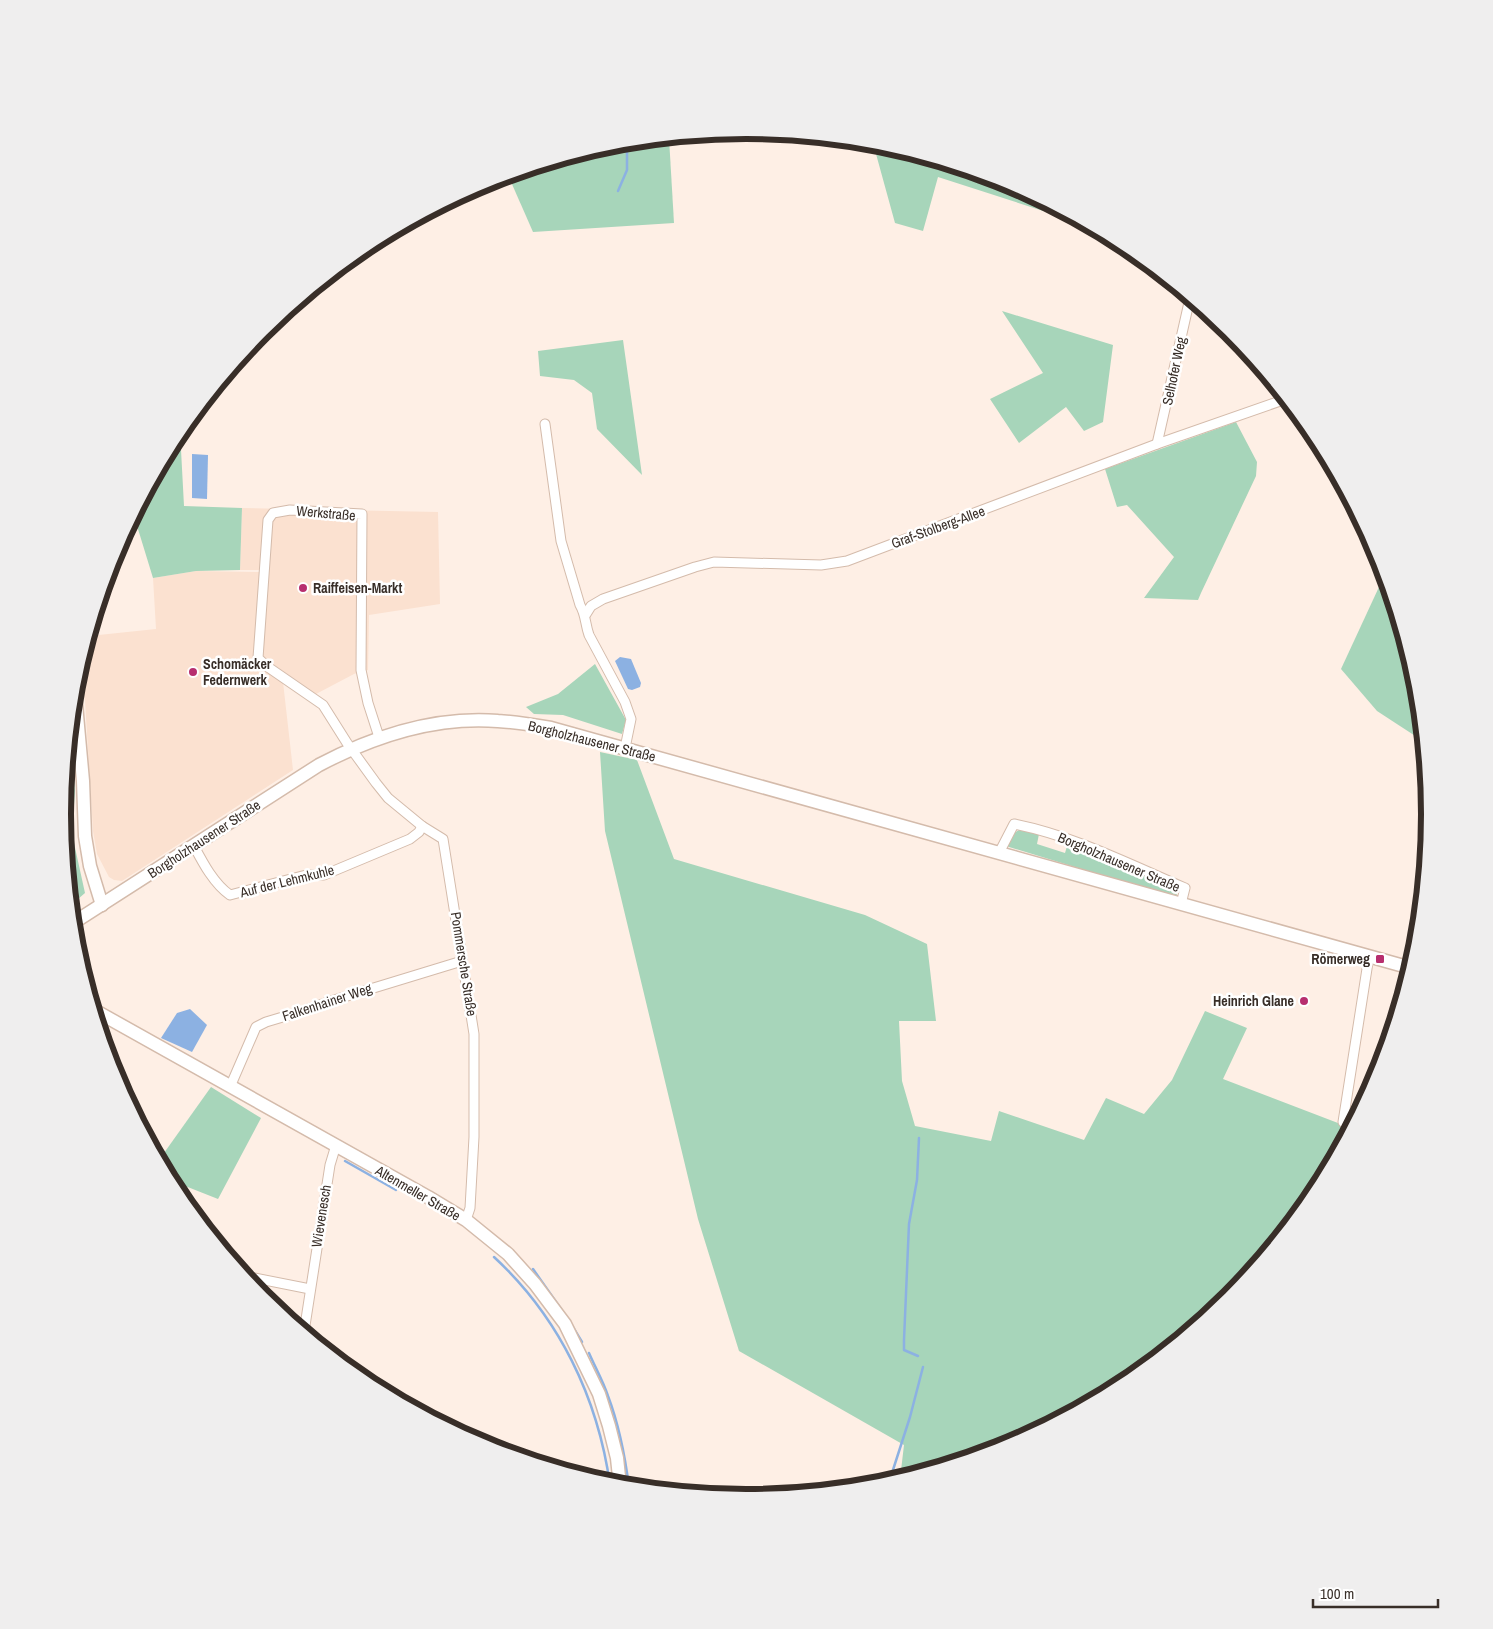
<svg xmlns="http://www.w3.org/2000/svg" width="1493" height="1629" viewBox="0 0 1493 1629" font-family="'Archivo Narrow',sans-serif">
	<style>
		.built { fill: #fbe1d0 }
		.green { fill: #a7d5ba }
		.water { fill: #8cb1e2 }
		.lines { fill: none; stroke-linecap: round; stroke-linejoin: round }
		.stream { stroke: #8cb1e2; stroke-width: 2.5 }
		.street-casing { stroke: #d4bbab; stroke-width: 11 }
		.secondary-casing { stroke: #d4bbab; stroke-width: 15 }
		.street { stroke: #fff; stroke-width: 9 }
		.secondary { stroke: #fff; stroke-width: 12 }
		.poi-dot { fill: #b72e6e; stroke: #fff; stroke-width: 2 }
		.labels { text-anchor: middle; stroke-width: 5; stroke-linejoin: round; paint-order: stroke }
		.street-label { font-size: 14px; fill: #382e28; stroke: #fff }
		.poi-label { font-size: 14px; font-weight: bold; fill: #382e28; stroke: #fff; text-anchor: start }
		.rim { fill: none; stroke: #382e28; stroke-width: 6 }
	</style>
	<rect width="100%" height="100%" fill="#feefe5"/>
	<!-- built -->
	<path class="built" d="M242 508 438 512 440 604 369 615 368 670 354 674 316 694 257 653 283 682 293 770 122 881 114 880 109 877 97 854 93 831 85 701 78 673 89 636 156 629 153 578 196 571 260 572 257 624 261 570H240Z"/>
	<!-- green -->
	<g class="green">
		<path d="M669 138 674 223 533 232 508 175 613 144Z"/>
		<path d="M873 143 880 144 1009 183 1090 226 938 177 923 231 895 223Z"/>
		<path d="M1002 311 1113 345 1103 422 1084 431 1066 407 1019 443 990 399 1043 373Z"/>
		<path d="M623 340 642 475 597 429 592 393 574 380 540 376 538 351Z"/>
		<path d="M1236 422 1257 462 1256 476 1201 593 1198 600 1144 598 1174 557 1127 505 1117 507 1105 469Z"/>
		<path d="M180 431 184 506 242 508 240 570 196 571 153 578 134 516Z"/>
		<path d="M1385 574 1417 681 1423 741 1377 711 1341 669Z"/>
		<path d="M595 664 626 720 622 734 563 715 534 714 526 707 558 694Z"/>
		<path d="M70 734 75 791 73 819 74 843 85 893 71 905 63 815Z"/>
		<path d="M600 752 637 760 674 859 865 915 927 944 936 1021H899L902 1081 915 1126 991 1141 999 1111 1084 1140 1106 1098 1144 1114 1172 1080 1205 1011 1247 1028 1223 1079 1351 1128 1315 1195 1230 1298 1126 1383 1008 1447 900 1479 904 1445 739 1351 698 1219 605 831Z"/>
		<path d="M1021 829 1039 834 1037 844 1065 853 1068 843 1174 889 1177 895 1173 897 1006 846 1010 835Z"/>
		<path d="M211 1087 261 1118 218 1199 170 1180 159 1160Z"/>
	</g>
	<!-- water -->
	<g class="water">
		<path d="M192 454 208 455 207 499 192 498Z"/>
		<path d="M620 657 631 659 641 683 640 687 632 690 628 689 615 661Z"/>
		<path d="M190 1009 207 1025 192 1052 161 1038 177 1013Z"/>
	</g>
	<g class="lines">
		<!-- stream -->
		<g class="stream">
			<path d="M618 191 627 170V142"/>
			<path d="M345 1161 396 1190"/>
			<path d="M494 1257C559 1317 598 1398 610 1485"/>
			<path d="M533 1269 561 1309"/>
			<path d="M571 1324 582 1342"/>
			<path d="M589 1353C595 1367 603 1381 608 1396 619 1425 625 1456 629 1487"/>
			<path d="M918 1356 904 1350V1340L909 1224 917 1180 919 1138"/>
			<path d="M891 1482 892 1473 910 1417 923 1367"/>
		</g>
		<defs>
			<g id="street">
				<path d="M545 424 561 541 580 605C586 615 585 624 589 635L625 702 631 719 625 748"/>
				<path d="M1157 444 1190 298"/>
				<path d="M586 614 591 606 603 599 695 567 714 562 821 565 847 561 1157 444 1286 399"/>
				<path d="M379 737 368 703 361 670 362 514 290 510 273 513 268 520 258 658 265 665 323 705 347 743 376 783 388 798 422 826 443 839 474 1034V1137L470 1208 466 1220"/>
				<path d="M194 846C203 863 214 884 230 895L306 875H324L410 839 419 832 422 826"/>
				<path d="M999 853 1014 824C1074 836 1129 864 1185 888L1181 904"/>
				<path d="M230 1087 256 1027 266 1022 306 1010 331 1001 462 961"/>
				<path d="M1343 1122 1369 956"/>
				<path d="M245 1276 310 1289"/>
				<path d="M304 1332 330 1165 336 1145"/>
			</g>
			<g id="secondary">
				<path d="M75 693 83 781 85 836 90 866 102 905"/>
				<path d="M73 923 319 765C374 736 435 716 498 721 516 722 534 725 551 728L1411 968"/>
				<path d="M94 1010 428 1197 466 1220 508 1254 535 1284 565 1324 599 1394 609 1426 617 1458 620 1486"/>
			</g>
		</defs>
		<!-- street casing -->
		<use href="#street" class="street-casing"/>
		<!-- secondary casing -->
		<use href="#secondary" class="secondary-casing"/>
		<!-- street -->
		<use href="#street" class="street"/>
		<!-- secondary -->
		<use href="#secondary" class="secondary"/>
	</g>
	<!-- markers -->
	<g class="poi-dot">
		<circle cx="303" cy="588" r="5"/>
		<circle cx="193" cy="672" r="5"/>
		<rect x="1375" y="954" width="10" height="10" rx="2.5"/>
		<circle cx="1304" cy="1001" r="5"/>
	</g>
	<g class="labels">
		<!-- street labels -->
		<g class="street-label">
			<text transform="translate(1174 371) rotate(-78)" y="5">Selhofer Weg</text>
			<text transform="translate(326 513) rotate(5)" y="5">Werkstraße</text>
			<text transform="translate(938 527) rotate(-20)" y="5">Graf-Stolberg-Allee</text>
			<text transform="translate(592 741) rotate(14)" y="5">Borgholzhausener Straße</text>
			<text transform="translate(204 839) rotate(-33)" y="5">Borgholzhausener Straße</text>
			<text transform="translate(1119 862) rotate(23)" y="5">Borgholzhausener Straße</text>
			<text transform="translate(287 881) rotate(-14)" y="5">Auf der Lehmkuhle</text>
			<text transform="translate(464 964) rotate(81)" y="5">Pommersche Straße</text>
			<text transform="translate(327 1002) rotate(-18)" y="5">Falkenhainer Weg</text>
			<text transform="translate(418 1193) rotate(30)" y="5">Altenmeller Straße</text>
			<text transform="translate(321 1216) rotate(-81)" y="5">Wievenesch</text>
		</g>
		<!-- poi labels -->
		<g class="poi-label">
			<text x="313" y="593">Raiffeisen-Markt</text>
			<text x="203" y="669">Schomäcker<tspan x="203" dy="16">Federnwerk</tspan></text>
			<text x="1370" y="964" text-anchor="end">Römerweg</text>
			<text x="1294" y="1006" text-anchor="end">Heinrich Glane</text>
		</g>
	</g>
	<!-- crop -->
	<path d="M0 0H1493V1629H0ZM71 814a675 675 0 1 1 1350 0a675 675 0 1 1-1350 0Z" fill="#efeeee" fill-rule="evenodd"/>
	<path class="rim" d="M71 814a675 675 0 1 1 1350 0a675 675 0 1 1-1350 0Z"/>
	<!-- scale -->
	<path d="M1313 1599v8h125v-8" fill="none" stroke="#382e28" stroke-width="2.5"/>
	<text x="1320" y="1599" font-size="15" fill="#382e28" stroke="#ffffff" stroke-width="4" paint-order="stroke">100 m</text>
</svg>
